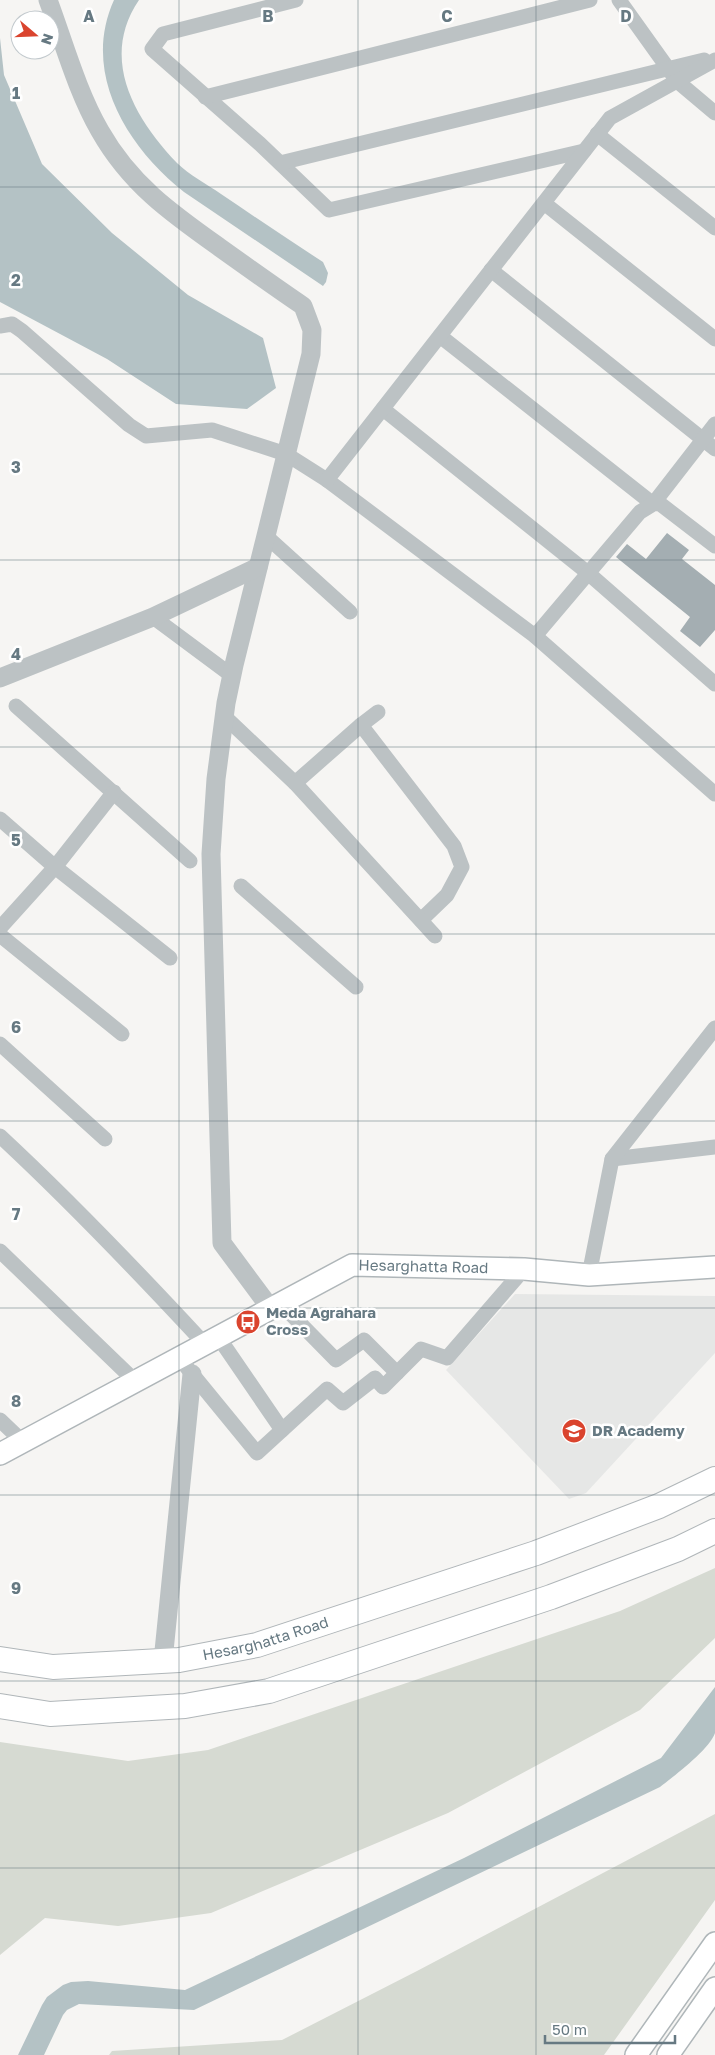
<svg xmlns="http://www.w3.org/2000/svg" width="715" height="2055" viewBox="0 0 715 2055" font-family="'Golos Text',sans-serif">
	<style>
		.built { fill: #e6e7e6 }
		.green { fill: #d6dad2 }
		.water { fill: #b4c2c5 }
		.building { fill: #a4aeb2 }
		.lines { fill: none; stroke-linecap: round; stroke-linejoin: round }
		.secondary-casing { stroke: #afb6b9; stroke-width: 24 }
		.primary-casing { stroke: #b0b6b9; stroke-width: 26 }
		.minor { stroke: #bcc2c4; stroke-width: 15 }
		.tertiary { stroke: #bcc2c4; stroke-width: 19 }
		.secondary { stroke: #fff; stroke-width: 21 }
		.primary { stroke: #fff; stroke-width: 24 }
		.grid { fill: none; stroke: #667982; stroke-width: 1; stroke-opacity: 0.55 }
		.labels { text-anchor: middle; stroke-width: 5; stroke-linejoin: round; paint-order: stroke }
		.street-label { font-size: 15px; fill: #667982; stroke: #fff }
		.poi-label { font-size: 15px; font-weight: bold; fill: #667982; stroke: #fff; text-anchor: start }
		.grid-label { font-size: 16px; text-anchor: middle; font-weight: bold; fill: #667982; stroke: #fff; stroke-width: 5; stroke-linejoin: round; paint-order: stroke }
	</style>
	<rect width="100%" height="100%" fill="#f6f5f3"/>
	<!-- built -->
	<path class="built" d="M515 1294 715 1296V1353L586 1493 569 1499 446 1370Z"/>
	<!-- green -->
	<g class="green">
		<path d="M715 1568V1638L640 1710 448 1813 211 1913 118 1926 45 1918 0 1955V1742L128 1761 208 1750 620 1611Z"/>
		<path d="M715 1814V1900L604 2055H109L112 2051 282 2040 417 1971Z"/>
	</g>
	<!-- water -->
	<g class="water">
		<path d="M114 0H139C99 59 135 119 177 163 189 175 207 184 221 194 255 217 289 240 323 262L328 273 326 282 323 286 184 192C127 147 81 73 114 0Z"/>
		<path d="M0 38 4 75 42 164 112 233 188 295 263 338 276 388 247 409 176 404 107 359 0 302Z"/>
		<path d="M715 1687C715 1697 715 1725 715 1733 709 1750 674 1776 660 1787L194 2010 79 2004 67 2010 63 2015 44 2055H18L42 2005 47 1997 63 1985 71 1982 88 1981 185 1990 464 1858 661 1758Z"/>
	</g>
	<!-- building -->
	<path class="building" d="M667 533 689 550 682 559 715 585V630L700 647 680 631 690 617 616 557 627 544 646 559Z"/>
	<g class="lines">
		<defs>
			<g id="secondary">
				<path id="s1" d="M0 1454 352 1265 524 1269 589 1275 715 1267"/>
				<path d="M636 2055 715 1943"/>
				<path d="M668 2055 715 1988"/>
			</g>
			<g id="primary">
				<path id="s2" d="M0 1659 53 1667 179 1660 257 1645 536 1553 659 1506 715 1479"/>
				<path d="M0 1706 50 1714 185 1706 269 1691 551 1597 678 1549 715 1531"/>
			</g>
		</defs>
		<!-- secondary casing -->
		<use href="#secondary" class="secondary-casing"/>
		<!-- primary casing -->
		<use href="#primary" class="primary-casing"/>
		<!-- minor -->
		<g class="minor">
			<path d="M296 0 163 34 152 49 260 144 329 210 584 151"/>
			<path d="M619 0 677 81 715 113"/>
			<path d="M205 97 590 0"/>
			<path d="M597 134 715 228"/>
			<path d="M280 163 704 60"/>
			<path d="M544 203 715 339"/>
			<path d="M491 270 715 449"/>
			<path d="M0 326 12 324 22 331 129 425 146 436 212 430 286 454 327 480 535 636 715 794"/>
			<path d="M440 336 653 504 715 424"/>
			<path d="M383 409 588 573 715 684"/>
			<path d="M327 480 610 118 715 60"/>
			<path d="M266 536 350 612"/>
			<path d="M153 617 231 675"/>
			<path d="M535 636 640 512 653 504 659 503 715 546"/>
			<path d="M16 706 190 861"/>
			<path d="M224 716 295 783 361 725 454 846 462 867 447 895 421 920"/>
			<path d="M361 725 378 712"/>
			<path d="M295 783 435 936"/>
			<path d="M0 819 55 867 170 958"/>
			<path d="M241 886 356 987"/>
			<path d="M0 928 55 867 114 792"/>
			<path d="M0 935 122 1034"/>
			<path d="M0 1044 105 1139"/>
			<path d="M0 1136C70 1201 136 1270 201 1340V1347"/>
			<path d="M612 1159 715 1147"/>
			<path d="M0 1251 136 1382"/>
			<path d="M589 1275 612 1159 715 1028"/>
			<path d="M281 1304 336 1360 364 1340 397 1373"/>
			<path d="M219 1338 282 1430"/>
			<path d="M180 1359 257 1453 327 1389 343 1403 375 1378 383 1387 421 1349 447 1358 524 1269"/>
			<path d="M0 1420 23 1442"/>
		</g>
		<!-- tertiary -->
		<g class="tertiary">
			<path d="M48 0C64 43 77 91 100 131 130 184 171 213 219 247 247 267 275 287 303 306L312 330 311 354 234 665 226 703 216 779 211 854 222 1243 271 1309"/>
			<path d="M0 678 153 617 258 567"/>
			<path d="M163 1661 192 1374"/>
		</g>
		<!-- secondary -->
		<use href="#secondary" class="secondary"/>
		<!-- primary -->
		<use href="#primary" class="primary"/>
	</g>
	<!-- grid -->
	<path class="grid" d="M179 0V2055M358 0V2055M536 0V2055M0 187H715M0 374H715M0 560H715M0 747H715M0 934H715M0 1121H715M0 1308H715M0 1495H715M0 1681H715M0 1868H715"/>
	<!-- icons -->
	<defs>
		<symbol id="bus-disc" viewBox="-11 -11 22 22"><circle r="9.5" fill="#da442e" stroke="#fff"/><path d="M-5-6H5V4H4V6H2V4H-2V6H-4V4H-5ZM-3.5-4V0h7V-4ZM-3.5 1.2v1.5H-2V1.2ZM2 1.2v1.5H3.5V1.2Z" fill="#fff"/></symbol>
		<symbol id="university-disc" viewBox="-11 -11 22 22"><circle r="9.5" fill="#da442e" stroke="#fff"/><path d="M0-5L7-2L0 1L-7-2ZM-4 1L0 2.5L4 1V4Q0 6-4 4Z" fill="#fff"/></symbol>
	</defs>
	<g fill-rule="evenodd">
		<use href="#bus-disc" x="234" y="1308" width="28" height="28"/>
		<use href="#university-disc" x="560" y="1417" width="28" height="28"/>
	</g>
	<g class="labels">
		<!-- street labels -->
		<g class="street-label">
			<text dy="5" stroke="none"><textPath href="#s1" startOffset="471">Hesarghatta Road</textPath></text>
			<text dy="5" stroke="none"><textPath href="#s2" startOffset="269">Hesarghatta Road</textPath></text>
		</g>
		<!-- poi labels -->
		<g class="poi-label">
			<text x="266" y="1318">Meda Agrahara<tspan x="266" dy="17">Cross</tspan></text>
			<text x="592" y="1436">DR Academy</text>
		</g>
	</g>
	<g class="grid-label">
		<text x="89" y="22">A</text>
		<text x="268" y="22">B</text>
		<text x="447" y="22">C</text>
		<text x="626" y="22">D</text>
		<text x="16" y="99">1</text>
		<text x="16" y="286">2</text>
		<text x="16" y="473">3</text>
		<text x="16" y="660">4</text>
		<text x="16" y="846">5</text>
		<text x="16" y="1033">6</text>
		<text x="16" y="1220">7</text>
		<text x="16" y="1407">8</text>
		<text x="16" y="1594">9</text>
	</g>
	<!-- north arrow -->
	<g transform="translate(35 35) rotate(109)"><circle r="24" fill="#ffffff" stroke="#c2c9cd"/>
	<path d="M0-4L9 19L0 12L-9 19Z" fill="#da442e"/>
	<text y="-8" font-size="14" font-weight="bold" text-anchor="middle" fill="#667982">N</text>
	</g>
	<!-- scale -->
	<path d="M545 2035v8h130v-8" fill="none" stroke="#667982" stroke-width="2.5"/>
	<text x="552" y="2035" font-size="15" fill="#667982" stroke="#ffffff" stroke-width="4" paint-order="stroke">50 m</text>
</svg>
